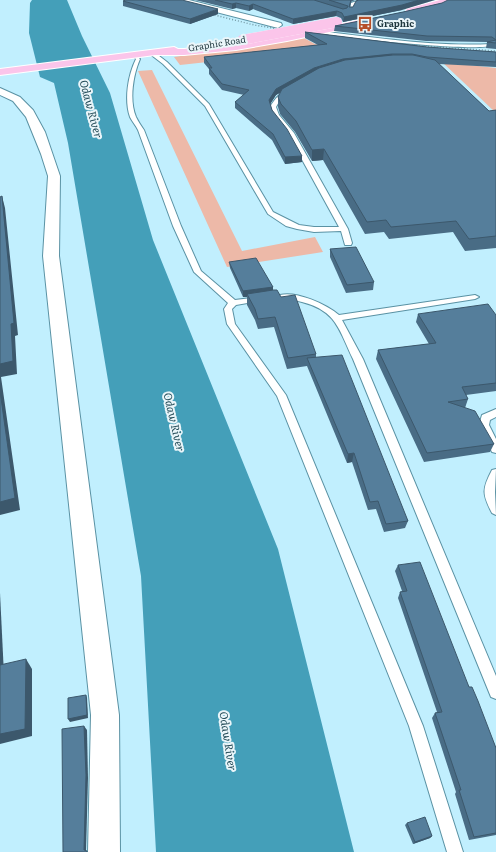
<svg xmlns="http://www.w3.org/2000/svg" width="496" height="852" viewBox="0 0 496 852" font-family="Literata,serif">
	<style>
		.green { fill: #edb9a8 }
		.water { fill: #449fb9 }
		.lines { fill: none; stroke-linecap: round; stroke-linejoin: round }
		.lane-casing { stroke: #5a92a4; stroke-width: 2 }
		.street-casing { stroke: #5a92a4; stroke-width: 2 }
		.primary-casing { stroke: #fff; stroke-width: 2 }
		.lane { fill: #fff; fill-rule: evenodd }
		.street { fill: #fff; fill-rule: evenodd }
		.primary { fill: #fbc5ea; fill-rule: evenodd }
		.rail { stroke: #7498a3; stroke-width: 1.5; stroke-dasharray: 1 2; stroke-linecap: butt }
		.primary-bridge-casing { stroke: #fff; stroke-width: 10; stroke-linecap: butt }
		.primary-bridge { stroke: #fbc5ea; stroke-width: 10 }
		.wall { fill: #496c85 }
		.shaded-wall { fill: #3c586c }
		.building { fill: #557e9b; stroke: #3c586c }
		.labels { text-anchor: middle; stroke-width: 4; stroke-linejoin: round; paint-order: stroke }
		.far-poi-label { font-size: 9px; font-weight: bold; fill: #1f373e; stroke: #ebf6fa; text-anchor: start }
		.far-street-label { font-size: 9px; fill: #1f373e; stroke: #ebf6fa }
		.water-label { font-size: 11px; font-style: italic; fill: #254d59; stroke: #ebf6fa }
	</style>
	<rect width="100%" height="100%" fill="#c1effe"/>
	<!-- green -->
	<g class="green">
		<path d="M304 38 315 44 329 47 317 50 180 65 174 57Z"/>
		<path d="M442 62 496 68V113Z"/>
		<path d="M152 70 242 251 315 237 323 252 227 267 138 71Z"/>
	</g>
	<!-- water -->
	<path class="water" d="M32 0H67L82 36 110 93 153 240 278 549 354 852H156L141 576 68 143 54 83 40 77 29 33 30 3Z"/>
	<g class="lines">
		<defs>
			<g id="lane">
				<path d="M360 0H366L354 5 352 11H350L351 3Z"/>
				<path d="M317 31C373 37 435 47 491 44L493 45C479 53 339 37 315 33Z"/>
				<path d="M150 52H154L167 62 209 104 273 212 299 225 314 227H339L288 134 273 115 270 107C275 99 280 91 291 91V93L281 98 276 107 279 115 294 133 348 229 352 243 351 245H345L341 231 314 232 297 229 286 226 268 214 205 106 163 64 150 54Z"/>
				<path d="M135 54 140 59C133 75 129 100 136 117 138 121 141 126 144 130L181 226 201 271 235 300 259 297 263 299 259 301 236 305 232 309 235 324 286 395 423 726 463 852H447L409 726 277 396 227 324 224 309 228 303 194 272 173 226 138 130C136 126 132 121 130 117 124 100 128 75 136 59L133 55Z"/>
				<path d="M280 295C297 291 326 304 339 315L475 295 479 297 475 299 342 320 363 359 496 676V699L491 697 353 359C339 330 337 311 302 302 295 300 287 300 280 299Z"/>
				<path d="M496 409V417L490 420 489 425 496 439V453L492 452 479 425 482 415Z"/>
				<path d="M496 469 495 492 496 515 492 513C482 494 482 489 492 470Z"/>
			</g>
			<g id="street">
				<path d="M176 0H189L281 23 282 25 278 28 177 2Z"/>
				<path d="M0 88 20 97 33 110 45 132 60 176 59 256 119 715 120 852H88L91 715 43 256 48 176 41 154 26 117 13 101 0 95Z"/>
			</g>
			<g id="primary">
				<path d="M440 0H454L453 2 410 14 406 11 407 9Z"/>
				<path d="M364 19 369 22 367 24 287 41 236 50 184 55H155L0 75V69L174 47 178 49H184C245 44 304 32 364 19Z"/>
			</g>
		</defs>
		<!-- lane casing -->
		<use href="#lane" class="lane-casing"/>
		<!-- street casing -->
		<use href="#street" class="street-casing"/>
		<!-- primary casing -->
		<use href="#primary" class="primary-casing"/>
		<!-- lane -->
		<use href="#lane" class="lane"/>
		<!-- street -->
		<use href="#street" class="street"/>
		<!-- primary -->
		<use href="#primary" class="primary"/>
		<!-- rail -->
		<g class="rail">
			<path d="M203 12 254 25 317 35"/>
			<path d="M410 45 496 51"/>
		</g>
		<defs>
			<path id="primary-bridge" d="M242 40 337 22"/>
		</defs>
		<!-- primary-bridge casing -->
		<use href="#primary-bridge" class="primary-bridge-casing"/>
		<!-- primary-bridge -->
		<use href="#primary-bridge" class="primary-bridge"/>
	</g>
	<!-- wall -->
	<g class="wall">
		<path d="M195 0H355L351 2 350 7 402 10 343 22 341 18 336 16 293 24 253 9 249 11 236 8 232 9Z"/>
		<path d="M496 0V49L486 48 487 42 426 41 334 31 335 26 403 12 442 3Z"/>
		<path d="M123 1 218 14 190 24 123 6Z"/>
		<path d="M305 32 427 47 496 52V67L439 64 489 111 496 110V248L465 251 453 232 389 239 384 232 365 234 323 160 312 161 295 132 280 114 278 107V97L281 92 276 95 270 104 272 110 302 162 285 164 272 140 235 108V102L244 95 222 90 209 74V69L204 63V57L318 45 305 38Z"/>
		<path d="M330 249 374 282 373 290 346 293 330 257Z"/>
		<path d="M229 262 273 287V290L316 354V357L408 521 405 528 384 532 376 509 368 510 352 462 347 463 307 366 287 369 274 327 258 329 255 320 247 305V297H243L230 268Z"/>
		<path d="M418 314 496 315V391L466 395 468 399 465 408 494 444 490 452 424 462 376 359 378 350 429 344 416 322Z"/>
		<path d="M398 565 469 687 496 748V835L469 840 455 794 456 792 432 718 435 713 437 712 398 598 400 592 402 591 395 571Z"/>
		<path d="M407 823 432 836 430 838 413 844 405 825Z"/>
	</g>
	<!-- shaded-wall -->
	<g class="shaded-wall">
		<path d="M419 0H435L402 10 343 22 344 17Z"/>
		<path d="M236 3V8L232 9V4Z"/>
		<path d="M253 4V9L249 11V6Z"/>
		<path d="M218 9V14L190 24V19Z"/>
		<path d="M337 11 336 16 293 24V19Z"/>
		<path d="M392 54 391 60 314 74 276 95 269 106V100L276 89 314 68 343 59Z"/>
		<path d="M324 149 323 160 312 161V150Z"/>
		<path d="M302 156V162L285 164V157Z"/>
		<path d="M2 196 5 208 18 335 15 336 17 374 1 377 20 510 0 515V364Z"/>
		<path d="M273 287V293L247 294V297H243V291Z"/>
		<path d="M354 453 352 462 347 463 348 454Z"/>
		<path d="M0 593 4 675 0 669Z"/>
		<path d="M26 659 32 669V736L0 744V734Z"/>
		<path d="M86 695 87 698 88 718 70 722 68 719Z"/>
		<path d="M84 726 87 730 88 778 86 852 84 850Z"/>
		<path d="M432 836 430 838 413 844 415 842Z"/>
	</g>
	<!-- building -->
	<g class="building">
		<path d="M126 0H182L218 9 190 19 123 1Z"/>
		<path d="M215 0H314L343 9 347 8 348 6 329 0H351L349 7H353L356 1 359 0H419L402 5 344 17 342 13 337 11 293 19 253 4 249 6 236 3 232 4Z"/>
		<path d="M448 0H496V43L487 42 496 40 492 37 427 36 335 26 403 12 442 3Z"/>
		<path d="M305 32 427 47 496 52V62L427 57 412 54H392L343 59 314 68 276 89 269 100 272 110 287 129 302 156 285 157 273 134 235 102 249 90 222 84 209 68H212L204 57 327 44Z"/>
		<path d="M393 55H413L435 60 489 111 496 110V236L469 239 456 221 391 227 386 220 367 222 324 149 312 150 296 121 281 104 278 97 282 89 319 68 345 60Z"/>
		<path d="M2 196 14 323 11 324 13 361 0 364V197Z"/>
		<path d="M356 247 374 282 347 285 330 249Z"/>
		<path d="M256 258 273 287 243 291 229 262Z"/>
		<path d="M273 290H277L281 297 295 295 316 354 288 358 275 317 258 319 255 309 247 294Z"/>
		<path d="M488 304 496 315V383L462 387 468 399 448 402 475 411 494 444 427 453 378 350 436 343 418 314Z"/>
		<path d="M342 355 408 521 386 524 378 501 370 502 354 453 348 454 307 358Z"/>
		<path d="M0 391 15 498 0 502Z"/>
		<path d="M420 562 469 687H472L478 701 496 748V833L474 837 459 790H461L435 713 442 712 400 592 407 591 398 565Z"/>
		<path d="M26 659 25 729 0 734V665Z"/>
		<path d="M86 695 87 715 68 719V698Z"/>
		<path d="M84 726 86 775 84 850 87 851V852H63L62 729Z"/>
		<path d="M425 817 432 836 415 842 407 823Z"/>
	</g>
	<!-- icons -->
	<defs>
		<symbol id="bus-bare" viewBox="-9 -9 18 18"><path d="M-5-6H5V4H4V6H2V4H-2V6H-4V4H-5ZM-3.5-4V0h7V-4ZM-3.5 1.2v1.5H-2V1.2ZM2 1.2v1.5H3.5V1.2Z" fill="#b64f29" stroke="#ebf6fa" stroke-width="2.5" paint-order="stroke"/></symbol>
	</defs>
	<g fill-rule="evenodd">
		<use href="#bus-bare" x="354" y="13" width="22" height="22"/>
	</g>
	<g class="labels">
		<!-- far-poi labels -->
		<g class="far-poi-label">
			<text x="377" y="27">Graphic</text>
		</g>
		<!-- far-street labels -->
		<g class="far-street-label">
			<text transform="translate(217 44) rotate(-9)" y="3">Graphic Road</text>
		</g>
		<!-- water labels -->
		<g class="water-label">
			<text transform="translate(91 109) rotate(75)" y="4">Odaw River</text>
			<text transform="translate(174 422) rotate(77)" y="4">Odaw River</text>
			<text transform="translate(228 741) rotate(81)" y="4">Odaw River</text>
		</g>
	</g>
</svg>
